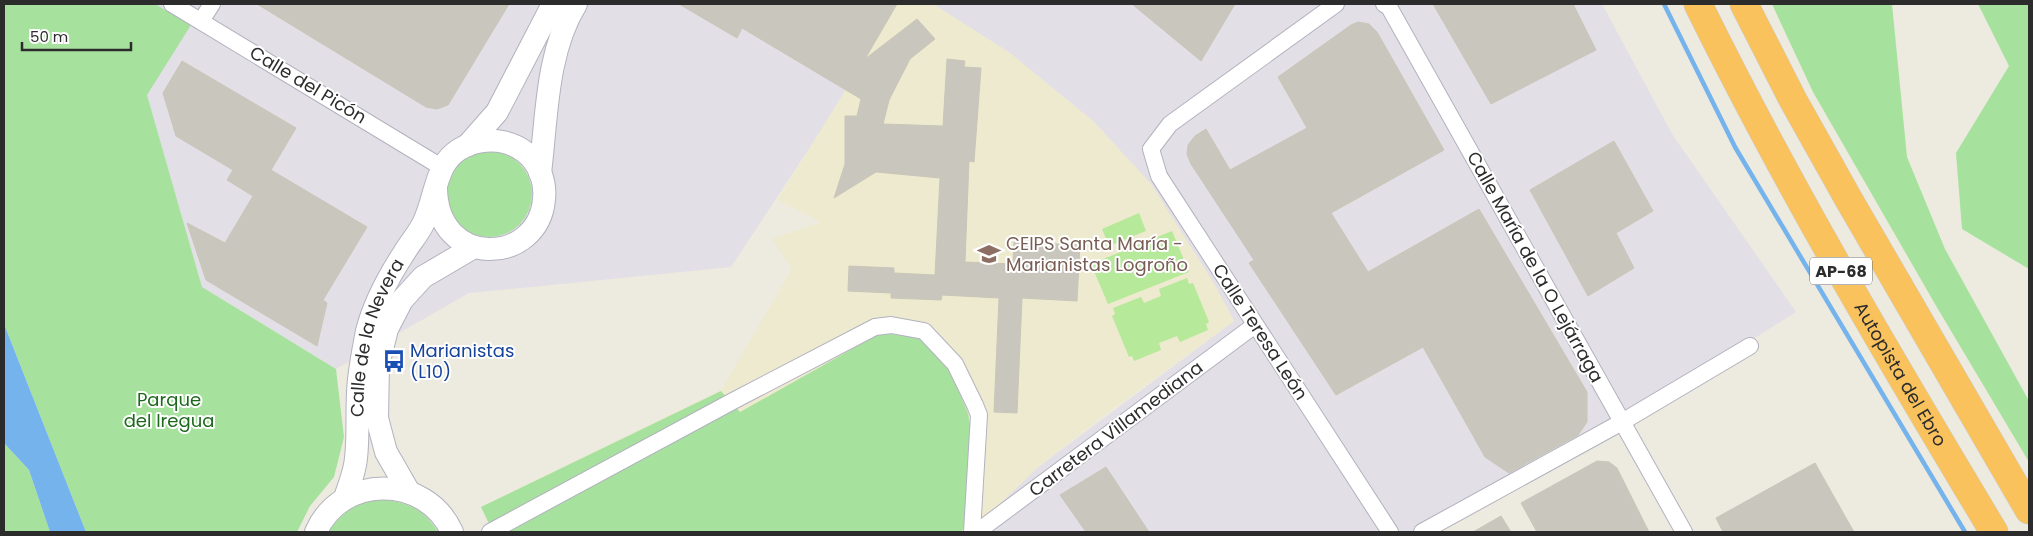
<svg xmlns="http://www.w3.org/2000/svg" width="2033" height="536" viewBox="0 0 2033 536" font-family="Poppins,sans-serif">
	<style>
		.industrial { fill: #e2dfe6 }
		.education { fill: #eeeacf }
		.green { fill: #a6e29d }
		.pitch { fill: #b6e999 }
		.water { fill: #75b3ec }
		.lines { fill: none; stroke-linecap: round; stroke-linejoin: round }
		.stream { stroke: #75b3ec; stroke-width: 4.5 }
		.building { fill: #c9c6be; stroke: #c9c6b8 }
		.street-casing { stroke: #b2b2bf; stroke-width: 18 }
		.secondary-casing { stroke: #b2b2bf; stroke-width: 24 }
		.highway-casing { stroke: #ccc; stroke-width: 29 }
		.street { stroke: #fff; stroke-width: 16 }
		.secondary { stroke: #fff; stroke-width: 22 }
		.highway { stroke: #fac25d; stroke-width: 28 }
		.labels { text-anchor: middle; stroke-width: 4; stroke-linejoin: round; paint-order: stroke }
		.shield { fill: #fff; stroke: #6b6b6b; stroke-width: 1 }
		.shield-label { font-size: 16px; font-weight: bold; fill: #2c2c2c }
		.street-label { font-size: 18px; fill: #2c2c2c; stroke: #fff }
		.education-label { font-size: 18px; fill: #785e54; stroke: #fff; text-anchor: start }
		.transit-label { font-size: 18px; fill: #164399; stroke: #fff; text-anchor: start }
		.park-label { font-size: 18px; fill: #1d681d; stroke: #fff }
	</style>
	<rect width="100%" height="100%" fill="#edeadf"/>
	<!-- industrial -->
	<g class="industrial">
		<path d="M118 4H897L820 132 731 267 469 293 336 369 202 287 121 6Z"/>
		<path d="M933 4H1602L1672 134 1796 312 1622 422 1422 532H967L983 520 1037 468 1234 321 1151 184 1094 122 1010 53Z"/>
	</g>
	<!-- education -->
	<path class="education" d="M897 4H933L1010 53 1094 122 1151 184 1215 285 1234 321 1099 419 1037 468 983 520 973 514H968L961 532H493L481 507 721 390 792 269 772 239 821 222 777 200 846 90Z"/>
	<!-- green -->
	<g class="green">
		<path d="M4 4H155L191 25 147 95 202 287 336 369 344 437 334 477 310 506 297 532H86L4 324Z"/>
		<path d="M1772 4H1892L1907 157 1945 249 2029 401V462L1935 304 1813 92Z"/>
		<path d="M1978 4H2029V269L1962 229 1956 153 2009 66Z"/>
		<circle cx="489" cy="194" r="43"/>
		<path d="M891 334 919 338 934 347 944 358 968 413 973 443 966 525 961 532H493L481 507 721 391 740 412 877 335Z"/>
		<path d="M4 443 29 470 50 532H4Z"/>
		<path d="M381 499C409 503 423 508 438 532H328C342 512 356 502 381 499Z"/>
	</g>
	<!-- pitch -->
	<g class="pitch">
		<path d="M1139 213 1146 231 1109 246 1102 229Z"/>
		<path d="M1172 231 1189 272 1108 304 1091 264Z"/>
		<path d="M1187 278 1189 284 1193 283 1209 322 1206 324 1208 330 1180 342 1177 336 1159 343 1161 350 1134 361 1132 356 1129 357 1112 316 1115 314 1113 308 1141 297 1144 303 1161 296 1159 289Z"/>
	</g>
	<!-- water -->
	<path class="water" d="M4 324 86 532H50L29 470 4 443Z"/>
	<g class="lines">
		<!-- stream -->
		<path class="stream" d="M1664 4 1735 147 1965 532"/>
	</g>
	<!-- building -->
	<g class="building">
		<path d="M257 4H509L448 105 437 109 426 107Z"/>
		<path d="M679 4H897L865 59 917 19 935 39 910 59 889 100 883 124 943 126 947 59 965 61 964 67 981 68 974 162 969 161 965 262 1013 264 1014 242 1080 245 1077 301 1022 298 1017 413 994 412 999 298 942 295 941 300 891 298V293L848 291 849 266 894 268V273L935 275 940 178 876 172 834 198 845 164V116H857L861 99 742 28 737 38Z"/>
		<path d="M1132 4H1235L1201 61Z"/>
		<path d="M1433 4H1573L1596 50 1491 104Z"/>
		<path d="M1358 22 1369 24 1377 32 1444 150 1331 213 1368 272 1479 209 1587 392V422L1578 435 1509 473 1485 457 1423 347 1336 395 1249 263 1254 260 1191 164 1187 154 1188 145 1195 136 1206 129 1230 170 1307 128 1278 77 1351 25Z"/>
		<path d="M182 61 296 128 271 170 367 227 323 300 327 303 317 346 206 280 187 223 225 243 253 196 227 180 233 170 176 136 163 93Z"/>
		<path d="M1614 141 1653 211 1616 233 1634 268 1588 296 1530 190Z"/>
		<path d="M1597 461 1609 462 1617 468 1649 532H1537L1521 503Z"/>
		<path d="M1815 463 1854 532H1723L1716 518Z"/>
		<path d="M1106 467 1149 532H1086L1060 495Z"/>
		<path d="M1501 516 1511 532H1473Z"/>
	</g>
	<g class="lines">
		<defs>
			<g id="street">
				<path d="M172 4 443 168"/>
				<path d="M1336 4 1170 124 1151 149 1159 176 1390 532"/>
				<path d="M1384 4 1389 7 1684 532"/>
				<path d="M201 21 212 4"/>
				<path d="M490 532 733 401 875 327 891 325 924 331 955 364 975 405 979 415 972 532"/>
				<path d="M977 532 1255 325"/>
				<path d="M1422 532 1622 422 1750 346"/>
			</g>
			<g id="secondary">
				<path d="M468 145 497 112 553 4"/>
				<path d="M540 173C547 117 546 53 576 4"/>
				<path d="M409 492 386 452 377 418 378 365 387 329 402 300 423 277 474 247"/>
				<path id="s1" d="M345 498C349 485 355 472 356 458 359 432 356 405 359 379 361 363 364 346 367 331 374 304 389 276 404 253 410 243 418 234 423 224 432 206 434 185 443 167 459 138 500 133 525 152 539 163 546 182 544 199 539 265 437 270 436 188"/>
				<path d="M316 532C341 474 426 474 452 532"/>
			</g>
			<g id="highway">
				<path id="s2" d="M1698 4C1787 185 1890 359 1994 532"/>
				<path d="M1744 4 1793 100 1849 200 2029 510"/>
			</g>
		</defs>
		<!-- street casing -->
		<use href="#street" class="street-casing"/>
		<!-- secondary casing -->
		<use href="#secondary" class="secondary-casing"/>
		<!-- highway casing -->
		<use href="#highway" class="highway-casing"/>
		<!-- street -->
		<use href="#street" class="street"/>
		<!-- secondary -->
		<use href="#secondary" class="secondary"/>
		<!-- highway -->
		<use href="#highway" class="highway"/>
	</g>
	<!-- icons -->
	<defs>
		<symbol id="university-bare" viewBox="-9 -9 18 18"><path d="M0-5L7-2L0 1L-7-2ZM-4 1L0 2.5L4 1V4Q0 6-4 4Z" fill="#8d6e63" stroke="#fff" stroke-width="2.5" paint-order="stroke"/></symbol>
		<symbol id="bus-bare" viewBox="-9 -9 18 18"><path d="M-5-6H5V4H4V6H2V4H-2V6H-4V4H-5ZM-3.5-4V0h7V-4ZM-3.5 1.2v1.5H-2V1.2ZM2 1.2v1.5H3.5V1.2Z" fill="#1a4fb4" stroke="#fff" stroke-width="2.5" paint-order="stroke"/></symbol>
	</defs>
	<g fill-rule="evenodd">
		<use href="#university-bare" x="973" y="238" width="32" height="32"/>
		<use href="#bus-bare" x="378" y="345" width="32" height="32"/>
	</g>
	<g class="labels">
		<!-- shield labels -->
		<rect class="shield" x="1810" y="257.5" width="62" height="27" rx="4"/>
		<g class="shield-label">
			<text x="1841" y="277">AP-68</text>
		</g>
		<!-- street labels -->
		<g class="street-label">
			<text transform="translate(308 85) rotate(31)" y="6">Calle del Picón</text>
			<text transform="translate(1535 267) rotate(61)" y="6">Calle María de la O Lejárraga</text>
			<text transform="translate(1260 332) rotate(57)" y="6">Calle Teresa León</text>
			<text dy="6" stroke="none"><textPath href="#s1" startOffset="165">Calle de la Nevera</textPath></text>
			<text dy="6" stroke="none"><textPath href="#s2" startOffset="422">Autopista del Ebro</textPath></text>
			<text transform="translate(1116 429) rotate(-37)" y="6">Carretera Villamediana</text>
		</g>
		<!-- education labels -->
		<g class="education-label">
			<text x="1006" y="250">CEIPS Santa María -<tspan x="1006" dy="21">Marianistas Logroño</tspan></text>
		</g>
		<!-- transit labels -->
		<g class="transit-label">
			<text x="410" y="357">Marianistas<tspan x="410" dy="21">(L10)</tspan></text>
		</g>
		<!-- park labels -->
		<g class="park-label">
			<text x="169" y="406">Parque<tspan x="169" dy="21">del Iregua</tspan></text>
		</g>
	</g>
	<!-- border -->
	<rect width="2033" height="536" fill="none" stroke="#2c2c2c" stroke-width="10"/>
	<!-- scale -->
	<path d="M22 42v8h109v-8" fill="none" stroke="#2c2c2c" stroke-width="2.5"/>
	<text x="30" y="42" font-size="15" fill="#2c2c2c" stroke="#ffffff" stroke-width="4" paint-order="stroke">50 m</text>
</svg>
